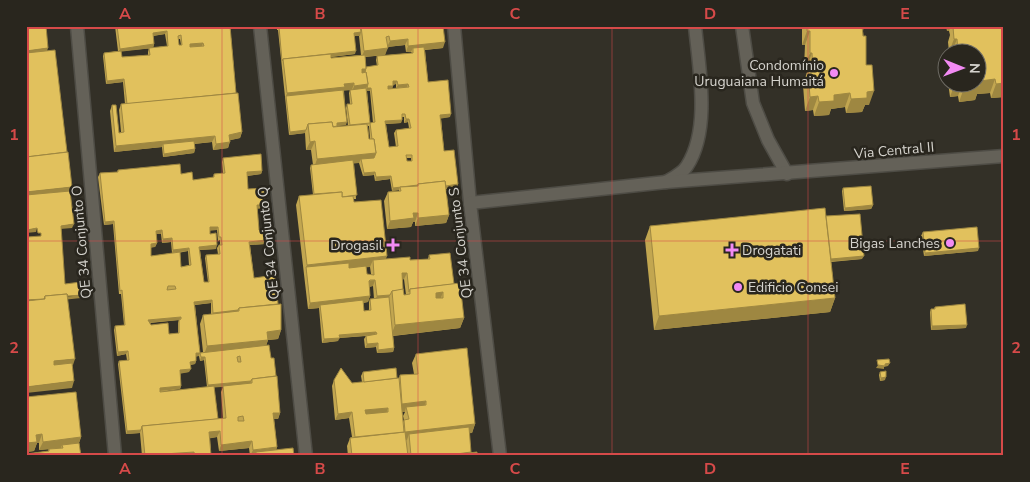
<svg xmlns="http://www.w3.org/2000/svg" width="1030" height="482" viewBox="0 0 1030 482" font-family="'Nunito Sans',sans-serif">
	<style>
		.lines { fill: none; stroke-linecap: round; stroke-linejoin: round }
		.minor-casing { stroke: #4e4c45; stroke-width: 15 }
		.tertiary-casing { stroke: #4e4c45; stroke-width: 15 }
		.minor { stroke: #646158; stroke-width: 12 }
		.tertiary { stroke: #646158; stroke-width: 12 }
		.wall { fill: #c2a650; fill-rule: evenodd }
		.shaded-wall { fill: #9e8741 }
		.building { fill: #e1c15d; stroke: #9e8741; fill-rule: evenodd }
		.grid { fill: none; stroke: #d64a49; stroke-width: 1; stroke-opacity: 0.55 }
		.poi-dot { fill: #f28af3; stroke: #29261e; stroke-width: 2 }
		.labels { text-anchor: middle; stroke-width: 5; stroke-linejoin: round; paint-order: stroke }
		.poi-label { font-size: 14px; fill: #d5d3cd; stroke: #29261e; text-anchor: end }
		.street-label { font-size: 14px; fill: #d5d3cd; stroke: #29261e }
		.neatline { fill: none; stroke: #d64a49; stroke-width: 2 }
		.grid-label { font-size: 16px; text-anchor: middle; font-weight: bold; fill: #d64a49 }
	</style>
	<rect width="100%" height="100%" fill="#333027"/>
	<g class="lines">
		<defs>
			<g id="minor">
				<path d="M77 26 115 456"/>
				<path d="M260 26 306 456"/>
				<path d="M454 26 470 203"/>
			</g>
			<g id="tertiary">
				<path d="M742 26 753 103 768 140 787 174"/>
				<path d="M666 182C673 178 683 173 687 166 711 129 699 68 695 26"/>
				<path d="M500 456 470 203 666 182 1004 156"/>
			</g>
		</defs>
		<!-- minor casing -->
		<use href="#minor" class="minor-casing"/>
		<!-- tertiary casing -->
		<use href="#tertiary" class="tertiary-casing"/>
		<!-- minor -->
		<use href="#minor" class="minor"/>
		<!-- tertiary -->
		<use href="#tertiary" class="tertiary"/>
	</g>
	<!-- wall -->
	<g class="wall">
		<path d="M115 26H230L236 93 242 132 240 138 230 140 228 148 213 150 212 142 194 144 195 149 194 153 163 157 162 147 114 152 110 111 112 105 119 133 121 132 119 110 121 104H125L123 82 106 84 103 56 104 53 118 51ZM165 34 167 46 149 48 148 52V55L122 57 121 51 153 48 154 44 153 36ZM178 39H180L181 45H179Z"/>
		<path d="M277 26H443V48L425 50 428 82 450 117 441 118 444 151 458 184 457 187 446 189 449 215 446 223 415 226V222H413L411 227 387 229 384 201 388 192 399 191V190L392 191 390 179 375 181 374 175 363 176 359 163H354L356 199H354V202L386 259 410 260 428 259 429 255 454 284 464 318 460 328 393 336 394 348 393 352 377 353 376 347 365 348 364 339 366 336 339 338 338 341 322 343 319 308 308 309 296 205 299 196 313 195 310 168 311 165H313L311 150H306L305 133 289 135 278 30H277ZM355 36H359L361 55 331 58V57L355 54ZM405 45 406 52H411L412 53 377 56 376 60 377 66 366 67 365 57 385 55 387 47ZM396 84V88L392 89 393 85ZM344 90H352H350L349 93 350 104H347L346 108 348 126 337 127V126L346 125ZM367 91H370L373 123H370ZM402 117H404V123L408 122 409 128 396 130 394 133 396 147H389L386 124 401 123ZM368 126H369L370 139H369ZM407 158H411V161H407ZM366 267H370L371 274H367ZM404 279 406 295H404L402 280ZM373 286 374 299H370L369 302V310L364 311 363 303 368 302 370 296 369 287Z"/>
		<path d="M802 26H864L863 31 869 105H865L862 112 846 113 845 107 831 109 829 115 814 116 813 110 805 111 803 85 807 72V67H804L805 45H802Z"/>
		<path d="M946 26H1004V97L991 98 990 93 977 94 975 100 959 102 958 96 950 97 948 82H978V52H949L948 42 950 35 949 31H947Z"/>
		<path d="M223 158 262 171 261 174 247 176 248 189 264 208H257L259 230 265 244 250 245 254 278 281 330 278 339 268 340 266 346 271 358 280 413 278 419H274L277 447 276 450 294 456H250L249 448 219 451 217 437 210 438 211 456H142L140 433 126 434 118 364 119 361 127 360 126 354 117 356 114 330 115 326 124 325 121 294H119L113 224 104 225 98 177 100 173 117 172 118 170 181 174 193 180 213 178 214 174 223 173 222 162ZM210 230H217L218 241 220 240V245H219L217 248 218 254 206 255 205 258 208 282H204L200 250 216 249 210 234ZM156 234H161L162 243 171 242 172 253 151 256V247H155L157 243ZM188 251 189 265 181 267 178 253ZM211 303V314L203 315 200 324 203 352 200 353 195 305ZM179 320 178 323V333L169 334 151 325 150 323ZM196 356H199L200 361 204 360 207 387 160 392 180 389 181 386 180 373 189 372 190 365 195 364 196 361ZM214 387H223L221 392 223 418 218 419Z"/>
		<path d="M843 188 873 205 871 209 844 211 842 191Z"/>
		<path d="M826 216 862 259 831 262 835 298 830 312 654 330 645 240 650 226Z"/>
		<path d="M923 232 978 251 924 256 921 236Z"/>
		<path d="M935 307 966 328 931 330 930 312 931 309H934Z"/>
		<path d="M416 354 475 424 472 433H469L471 452 477 456H408L407 440 408 456H348L347 446 350 438 352 437 349 418 335 420 332 386 334 380 352 383 362 382 361 376 363 372 397 378H399L400 375 414 374 412 363ZM402 412H405L403 416 404 420 403 422Z"/>
		<path d="M880 372 885 380 880 381 879 375Z"/>
		<path d="M76 392 81 437 79 443 81 456H26V454L48 451 49 449 61 448 39 450V443H37L34 451 26 452V397Z"/>
	</g>
	<!-- shaded-wall -->
	<g class="shaded-wall">
		<path d="M101 26H115L100 27Z"/>
		<path d="M948 26H951L949 31H947Z"/>
		<path d="M167 31 165 34 151 36 153 33Z"/>
		<path d="M807 31H810L805 45H802Z"/>
		<path d="M361 32 360 36H353L354 33Z"/>
		<path d="M408 39 405 45 387 47 390 41Z"/>
		<path d="M954 39H957L952 52H949Z"/>
		<path d="M445 42 443 48 413 51V48L411 52H406L408 46Z"/>
		<path d="M203 43 202 46 189 47 190 44Z"/>
		<path d="M154 44 153 48 118 52 120 49Z"/>
		<path d="M48 48 46 54 26 57V51Z"/>
		<path d="M388 48 385 55 362 57 364 51Z"/>
		<path d="M356 51 355 54 330 57 329 54Z"/>
		<path d="M810 53H812L807 67H804Z"/>
		<path d="M362 69H366L364 75 359 76Z"/>
		<path d="M124 79 123 82 106 84 107 81Z"/>
		<path d="M995 79 990 93 977 94 975 100 959 102 964 88 980 81Z"/>
		<path d="M393 81H397L396 84 391 85Z"/>
		<path d="M963 82 958 96 950 97 955 83Z"/>
		<path d="M354 83 352 90 286 96 287 93 344 84Z"/>
		<path d="M1004 83V97L991 98 996 84Z"/>
		<path d="M368 84 365 91 352 92 354 86Z"/>
		<path d="M408 84 407 87 396 88 398 85Z"/>
		<path d="M388 86H393L392 89H387Z"/>
		<path d="M367 88H371L370 91H365Z"/>
		<path d="M874 91 869 105H865L862 112 846 113 851 99 867 92Z"/>
		<path d="M850 93 845 107 831 109 829 115 814 116 819 102 834 95Z"/>
		<path d="M818 96 813 110 805 111 810 97Z"/>
		<path d="M451 114 450 117 439 119 440 115Z"/>
		<path d="M406 119H409L408 122 404 123Z"/>
		<path d="M402 120 401 123 384 124 385 121Z"/>
		<path d="M347 122 346 125 336 126 337 123Z"/>
		<path d="M306 130 305 133 289 135 290 132Z"/>
		<path d="M242 132 240 138 227 141 229 135Z"/>
		<path d="M215 136 212 142 163 147V144L162 147 114 152 116 146Z"/>
		<path d="M315 141 311 150H306L310 142Z"/>
		<path d="M230 142 228 148 213 150 216 144Z"/>
		<path d="M195 149 194 153 163 157 164 154Z"/>
		<path d="M376 153 373 161 361 159 359 163 314 168 317 159Z"/>
		<path d="M262 171 261 174 245 176 247 172Z"/>
		<path d="M375 172 374 175 363 176 364 173Z"/>
		<path d="M391 176 390 179 375 181 376 177Z"/>
		<path d="M458 184 457 187 419 192 420 189Z"/>
		<path d="M418 185 416 188 400 187 399 190 392 191 393 188Z"/>
		<path d="M72 187 70 194 26 198V192Z"/>
		<path d="M257 205H265L264 208 256 209Z"/>
		<path d="M873 205 871 209 844 211 845 208Z"/>
		<path d="M413 213H418L415 222H413L411 227 387 229 390 221Z"/>
		<path d="M449 215 446 223 415 226 418 218Z"/>
		<path d="M114 221 113 224 104 225 105 222Z"/>
		<path d="M74 224 72 228 60 229 61 226Z"/>
		<path d="M210 227H218L217 230 208 231Z"/>
		<path d="M37 228 36 232 26 233 27 230Z"/>
		<path d="M162 230 161 234H154L156 231Z"/>
		<path d="M172 238 171 242 162 243 163 239Z"/>
		<path d="M266 240 265 244 248 245 249 242Z"/>
		<path d="M157 243 155 247 150 248 151 244Z"/>
		<path d="M217 245 216 249 198 250 199 247Z"/>
		<path d="M189 248 188 251 172 253 173 250Z"/>
		<path d="M979 248 978 251 924 256 925 253Z"/>
		<path d="M387 256 384 265 373 260 370 267 306 273V267L307 265Z"/>
		<path d="M864 256 862 259 824 262 825 259Z"/>
		<path d="M402 273H407L404 279 399 280Z"/>
		<path d="M375 280 373 286 366 287 369 281Z"/>
		<path d="M443 292 439 303 410 294Z"/>
		<path d="M82 295 81 298 44 302 45 299Z"/>
		<path d="M390 295 388 301 374 302 377 296Z"/>
		<path d="M370 296 368 302 320 308V305L319 308 308 309 310 303Z"/>
		<path d="M835 298 830 312 654 330 659 316Z"/>
		<path d="M212 300 211 303 193 305 194 302Z"/>
		<path d="M238 310 237 314 212 316 213 313Z"/>
		<path d="M181 317 179 320 147 323 148 320Z"/>
		<path d="M464 318 460 328 391 336 395 325Z"/>
		<path d="M967 325 966 328 931 330 932 326Z"/>
		<path d="M281 330 278 339 268 340 265 349 204 355 207 346 267 332Z"/>
		<path d="M376 332 375 335 339 338 338 341 322 343 324 339 339 335Z"/>
		<path d="M378 343 376 347 365 348 367 344Z"/>
		<path d="M394 348 393 352 377 353 378 350Z"/>
		<path d="M128 351 126 354 117 356 118 352Z"/>
		<path d="M196 353H200L199 356 195 357Z"/>
		<path d="M201 357H205L204 360 200 361Z"/>
		<path d="M75 359 73 365 51 367 54 361Z"/>
		<path d="M196 361 195 364 189 365 190 362Z"/>
		<path d="M890 363 888 366 884 367V369L876 368 878 365Z"/>
		<path d="M191 369 189 372 179 374 180 370Z"/>
		<path d="M886 377 885 380 880 381 881 378Z"/>
		<path d="M74 381 72 388 26 393V387Z"/>
		<path d="M251 381 250 385 207 388 208 385Z"/>
		<path d="M181 386 180 389 159 391 160 388Z"/>
		<path d="M426 401 423 410 406 407 405 412H399L402 404Z"/>
		<path d="M388 408 386 414 363 417 365 410Z"/>
		<path d="M352 412 349 418 335 420 338 414Z"/>
		<path d="M273 413H280L278 419H271Z"/>
		<path d="M475 424 472 433 410 440 409 434 407 440 402 441 405 432Z"/>
		<path d="M141 430 140 433 126 434 127 431Z"/>
		<path d="M220 431 217 437 207 439 209 432Z"/>
		<path d="M42 434 39 443H37L34 451 26 452V443L36 435Z"/>
		<path d="M81 437 78 446 62 445 61 448 39 450 43 442Z"/>
		<path d="M252 441 249 448 219 451 221 445Z"/>
		<path d="M277 447 275 454 256 452 255 456H250L253 450Z"/>
		<path d="M194 452 193 456H164V454Z"/>
	</g>
	<!-- building -->
	<g class="building">
		<path d="M26 26H46L48 48 26 51Z"/>
		<path d="M117 26H230L236 93 127 104 124 79 107 81 104 53 121 51 122 57 150 55 149 48 168 46 167 31 153 33 154 44 120 49ZM181 35 182 45H179L178 36ZM203 43 204 46 190 47V44Z"/>
		<path d="M283 26H360L361 32 354 33 356 51 283 59 282 61 279 27Z"/>
		<path d="M361 26H443L445 42 408 46V39L390 41 389 36 386 37 388 48 364 51Z"/>
		<path d="M807 26H862L863 36H866V65H872L874 91 867 92V98L851 99 850 93 834 95V101L819 102 818 96 810 97 808 71 813 70 812 53H810V31H807Z"/>
		<path d="M955 26H1004V83L996 84 995 79 980 81V86L964 88 963 82H978V52H958L957 39H954L953 27H955Z"/>
		<path d="M424 47 428 82 448 80 451 114 440 115 444 151 454 150 458 184 446 186 445 181 418 184V185L393 188 391 176 376 177 375 172 364 173 361 159 374 158 376 153 374 139H372L370 123 350 125 347 104H352L350 90 366 88 370 123 375 122 371 88H367L368 84 366 72 365 73 366 67 378 65 377 56 413 53V48ZM393 81H397L398 85 408 84 409 87 388 89V86H393ZM402 114H405L406 119H409L411 128 396 130 398 146 389 147 385 121 402 120ZM406 155H412V161H407Z"/>
		<path d="M55 50 67 152 26 157V53Z"/>
		<path d="M331 54V58L365 55 366 69H362V73L366 72 368 84 354 86V83L344 84 345 87 287 93 283 59Z"/>
		<path d="M343 90 347 122 337 123V126L333 127 332 122 308 124 306 130 290 132 286 96Z"/>
		<path d="M238 93 242 132 229 135 230 142 216 144 215 136 116 146 112 105H116L119 133 124 132 121 104Z"/>
		<path d="M332 122 333 127 367 124 369 139H374L376 153 317 159 315 141 310 142 308 124Z"/>
		<path d="M194 141 195 149 164 154 163 144Z"/>
		<path d="M68 152 72 187 26 192V157Z"/>
		<path d="M261 154 262 171 247 172 248 189 264 188 265 205H257L259 230 265 229 266 240 249 242 254 278 275 275 278 304 239 308 238 310 213 313 212 300 194 302 200 353H196V361L190 362 191 369 180 370 181 386 160 388V392L214 386 218 419 142 426 141 430 127 431 119 361 129 360 128 351 118 352 115 326 125 325 122 290 120 291 114 221 105 222 100 173 118 172V170L180 164 181 174 192 172 193 180 214 177V174L225 173 223 158ZM210 227H218L219 237H221L222 245H219L220 254 206 255 209 282H204L199 247 217 245 216 233 210 234ZM162 230 163 239 172 238 173 250 189 248 191 265 181 267 180 252 151 256V244L157 243 156 231ZM168 286H175L176 289 167 290ZM181 317V319L179 320V333L169 334 168 323 151 325 148 320Z"/>
		<path d="M353 160 357 195 342 197V192L314 194 311 165Z"/>
		<path d="M445 181 449 215 418 218V213H413L414 218 390 221 388 192 401 191 400 187 418 186V184Z"/>
		<path d="M871 186 873 205 845 208 843 188Z"/>
		<path d="M70 191 74 224 61 226 65 284 81 282 82 295 68 296 67 294 45 296 44 299 26 300V195ZM37 228 38 233H41V236L27 237V230Z"/>
		<path d="M342 192V197L353 196 354 202 381 200 387 256 307 265 299 196Z"/>
		<path d="M825 208 835 298 659 316 650 226Z"/>
		<path d="M860 214 864 256 831 259 826 216Z"/>
		<path d="M977 227 979 248 925 253 923 232Z"/>
		<path d="M450 253 454 284 410 289 409 292 407 273H402L403 290 392 291 390 295 377 296 375 280H370L369 281 370 296 310 303 306 267 349 263V268L366 266 367 274 374 275 373 260 410 257V260L430 259 429 255Z"/>
		<path d="M460 283 464 318 395 325 392 291 403 289 404 295 410 294V289ZM443 292V298H436V293Z"/>
		<path d="M67 294 75 359 54 361V365L72 363 74 381 26 387V301L45 299V296Z"/>
		<path d="M389 297 394 348 378 350V343L367 344 366 336 377 334 376 332 339 335 340 338 324 339 320 305 363 300 364 311 371 310 370 299Z"/>
		<path d="M281 304V330L267 332 268 340 207 346 203 315 239 311V308Z"/>
		<path d="M965 304 967 325 932 326 931 309H935V307Z"/>
		<path d="M269 345 271 358H274L276 376 252 379 251 381 208 385 205 357H201L200 353ZM240 356 241 362H238L237 357Z"/>
		<path d="M467 348 475 424 405 432 408 456H352L350 438 405 432 404 420 409 419 406 407 426 405V401L402 404 400 375 418 374 416 354Z"/>
		<path d="M889 359 890 363 885 364V366L878 365 877 360Z"/>
		<path d="M341 368 352 383 399 378 404 432 355 437 352 412 338 414 334 380ZM388 408V412L366 414 365 410Z"/>
		<path d="M396 368 397 378 364 382 363 372Z"/>
		<path d="M886 371V377L881 378 880 372Z"/>
		<path d="M277 376 280 413H273L277 447 253 450 252 441 221 445 220 431 209 432 211 455 195 456 194 452 164 454V456H145L142 426 226 418 223 386 252 383V379ZM243 416 244 421H238V417Z"/>
		<path d="M76 392 81 437 43 442 42 434 36 435 37 442 26 443V397Z"/>
		<path d="M469 427 471 452 442 456H411L409 434Z"/>
		<path d="M79 443 81 456H26V454L49 451V449L63 448 62 445Z"/>
		<path d="M293 448 294 456H256V452Z"/>
		<path d="M477 452V456H442Z"/>
	</g>
	<!-- grid -->
	<path class="grid" d="M222 26V456M418 26V456M612 26V456M808 26V456M26 241H1004"/>
	<!-- markers -->
	<g class="poi-dot">
		<circle cx="834" cy="73" r="5"/>
		<circle cx="950" cy="243" r="5"/>
		<path d="M390.5 237.5h5v5h5v5h-5v5h-5v-5h-5v-5h5z"/>
		<path d="M729.5 242.5h5v5h5v5h-5v5h-5v-5h-5v-5h5z"/>
		<circle cx="738" cy="287" r="5"/>
	</g>
	<g class="labels">
		<!-- poi labels -->
		<g class="poi-label">
			<text x="824" y="70">Condomínio<tspan x="824" dy="16">Uruguaiana Humaitá</tspan></text>
			<text x="940" y="248">Bigas Lanches</text>
			<text x="383" y="250">Drogasil</text>
			<text x="742" y="255" text-anchor="start">Drogatati</text>
			<text x="748" y="292" text-anchor="start">Edificio Consei</text>
		</g>
		<!-- street labels -->
		<g class="street-label">
			<text transform="translate(894 150) rotate(-5)" y="5">Via Central II</text>
			<text transform="translate(81 242) rotate(-95)" y="5">QE 34 Conjunto O</text>
			<text transform="translate(268 243) rotate(-96)" y="5">QE 34 Conjunto Q</text>
			<text transform="translate(460 243) rotate(-97)" y="5">QE 34 Conjunto S</text>
		</g>
	</g>
	<!-- border -->
	<rect width="1030" height="482" fill="none" stroke="#29261e" stroke-width="55"/>
	<!-- north arrow -->
	<g transform="translate(962 68) rotate(91)"><circle r="24" fill="#29261e" stroke="#6e6b64"/>
	<path d="M0-4L9 19L0 12L-9 19Z" fill="#f28af3"/>
	<text y="-8" font-size="14" font-weight="bold" text-anchor="middle" fill="#d5d3cd">N</text>
	</g>
	<rect x="28" y="28" width="974" height="426" class="neatline"/>
	<g class="grid-label">
		<text x="125" y="19">A</text>
		<text x="320" y="19">B</text>
		<text x="515" y="19">C</text>
		<text x="710" y="19">D</text>
		<text x="905" y="19">E</text>
		<text x="14" y="140">1</text>
		<text x="1016" y="140">1</text>
		<text x="14" y="353">2</text>
		<text x="1016" y="353">2</text>
		<text x="125" y="474">A</text>
		<text x="320" y="474">B</text>
		<text x="515" y="474">C</text>
		<text x="710" y="474">D</text>
		<text x="905" y="474">E</text>
	</g>
</svg>
